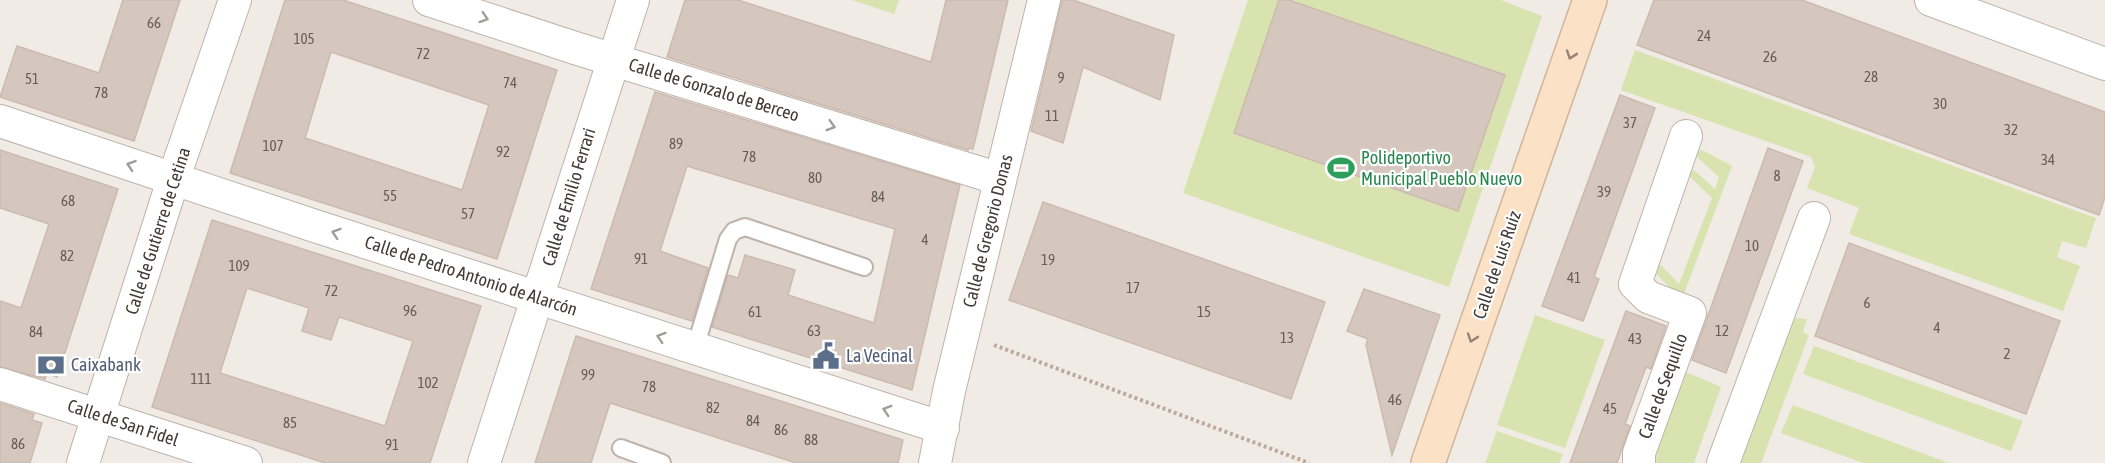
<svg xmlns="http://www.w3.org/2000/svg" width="2105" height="463" viewBox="0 0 2105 463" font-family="'Asap Condensed',sans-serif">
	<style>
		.green { fill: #d8e3b0 }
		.building { fill: #d5c7be; stroke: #ccbaaf; stroke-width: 1.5; fill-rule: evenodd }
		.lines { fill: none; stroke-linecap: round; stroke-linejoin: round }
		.lane-casing { stroke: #bfb3ab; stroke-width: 20 }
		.street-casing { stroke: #bfb3ab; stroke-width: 34 }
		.secondary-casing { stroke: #d1b59a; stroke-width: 36 }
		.path { stroke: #bda99a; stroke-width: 4; stroke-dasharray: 3 3; stroke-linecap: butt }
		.lane { stroke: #fff; stroke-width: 16 }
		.street { stroke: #fff; stroke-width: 32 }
		.secondary { stroke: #fbe1c5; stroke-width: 33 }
		.oneway { stroke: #a19c9a }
		.oneway2 { stroke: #968576 }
		.labels { text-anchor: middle; stroke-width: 4.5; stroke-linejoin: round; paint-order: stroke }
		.number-label { font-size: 15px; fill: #685d57 }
		.street-label { font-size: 18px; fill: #433a35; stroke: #fff }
		.leisure-label { font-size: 18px; fill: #27864d; stroke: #fff; text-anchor: start }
		.service-label { font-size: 18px; fill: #4e5e75; stroke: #fff; text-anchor: start }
	</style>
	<rect width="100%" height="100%" fill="#f1ebe5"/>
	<!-- green -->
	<g class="green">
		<path d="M852 0H899L894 14Z"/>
		<path d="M1248 0H1501L1542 16 1449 287 1183 193Z"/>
		<path d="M1635 50 2096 218 2086 248 2062 241 2057 257 2080 266 2063 311 1849 234 1859 208 1807 188 1815 167 1811 157 1621 90Z"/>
		<path d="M1702 150 1732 166 1682 299 1654 272 1655 266 1661 265 1679 284 1712 198 1689 176V171L1694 170 1715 189 1719 177 1698 158 1696 152Z"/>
		<path d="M1535 315 1605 340 1565 448 1497 425Z"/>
		<path d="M1796 318 1807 319 1803 332 1809 335 1761 463H1734L1788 322Z"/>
		<path d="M1814 346 2023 421 2011 451 1803 374Z"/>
		<path d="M1686 372 1721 387 1694 463H1656L1657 450Z"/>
		<path d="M1793 405 1949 463H1863L1781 433Z"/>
		<path d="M1497 431 1563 454 1559 463H1485Z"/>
	</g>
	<!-- building -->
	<g class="building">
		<path d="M123 0H180L134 141 0 97 17 46 99 73Z"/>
		<path d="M285 0H343L557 70 497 259 230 173ZM331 52 489 105 462 190 305 138Z"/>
		<path d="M685 0H738L931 62 946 0H1008L973 149 969 148 968 150 667 57Z"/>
		<path d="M1062 0H1073L1174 35 1160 100 1083 67 1063 143 1031 131Z"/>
		<path d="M1279 0H1289L1505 75 1458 211 1234 133Z"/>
		<path d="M1654 0H1802L2105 112V197L2099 215 1637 45Z"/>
		<path d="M655 92 960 185 912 390 712 327 728 275 738 278 745 255 795 270 788 295 874 323 895 229 687 166 660 251 708 268 692 321 591 289Z"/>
		<path d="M1620 95 1655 108 1594 277 1599 279 1583 321 1542 306Z"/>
		<path d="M1768 148 1803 161 1726 373 1692 360Z"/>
		<path d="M0 150 118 189 57 377 47 373 45 379 0 367V301L21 308 49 224 0 208Z"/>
		<path d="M1043 202 1325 302 1291 399 1009 300Z"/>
		<path d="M212 220 481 306 430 463H325L152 407ZM247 288 309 308 302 331 331 340 339 317 413 341 385 426 220 373Z"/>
		<path d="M1849 243 2060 321 2026 414 1815 336Z"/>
		<path d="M1364 289 1440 315 1392 455 1366 345 1368 339 1347 331Z"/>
		<path d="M1626 311 1666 326 1651 369 1646 367 1625 424 1630 426 1617 463H1570Z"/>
		<path d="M576 336 903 440 898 463H796L610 403 591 463H535Z"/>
		<path d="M0 403 34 414 32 420 42 423 30 463H0Z"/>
	</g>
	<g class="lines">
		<defs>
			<g id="lane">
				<path d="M695 348 728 239 734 231 745 227 864 267"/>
				<path d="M621 448 662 463"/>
			</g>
			<g id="street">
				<path d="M429 0 575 48 1000 179"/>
				<path d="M1931 0 2105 64"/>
				<path d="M0 121 315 226 943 428"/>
				<path d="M0 384 246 463"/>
				<path d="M83 463 173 180 235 0"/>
				<path d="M484 463 633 0"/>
				<path d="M935 463 949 391 1044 0"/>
				<path d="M1639 463V453L1690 313 1648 297 1635 284 1686 136"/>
				<path d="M1723 463 1814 218"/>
			</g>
			<path id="secondary" d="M1428 463 1590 0"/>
		</defs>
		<!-- lane casing -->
		<use href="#lane" class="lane-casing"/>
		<!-- street casing -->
		<use href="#street" class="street-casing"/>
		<!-- secondary casing -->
		<use href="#secondary" class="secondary-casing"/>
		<!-- path -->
		<path class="path" d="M994 345 1309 463"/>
		<!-- lane -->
		<use href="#lane" class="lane"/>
		<!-- street -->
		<use href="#street" class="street"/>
		<!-- secondary -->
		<use href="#secondary" class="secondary"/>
	</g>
	<!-- one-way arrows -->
	<defs><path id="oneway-chevron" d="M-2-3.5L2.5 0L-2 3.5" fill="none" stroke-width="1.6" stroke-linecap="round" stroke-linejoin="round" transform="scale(1.5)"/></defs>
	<g class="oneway">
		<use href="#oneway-chevron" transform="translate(484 18) rotate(18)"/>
		<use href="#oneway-chevron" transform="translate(831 126) rotate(17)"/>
		<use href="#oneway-chevron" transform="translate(131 165) rotate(-161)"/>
		<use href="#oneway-chevron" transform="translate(336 233) rotate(-162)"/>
		<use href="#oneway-chevron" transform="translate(661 337) rotate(-162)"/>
		<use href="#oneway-chevron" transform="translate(887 410) rotate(-162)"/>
	</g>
	<g class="oneway2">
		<use href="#oneway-chevron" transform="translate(1571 55) rotate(109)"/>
		<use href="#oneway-chevron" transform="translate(1472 338) rotate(109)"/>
	</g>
	<!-- icons -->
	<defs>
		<symbol id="stadium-bare" viewBox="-9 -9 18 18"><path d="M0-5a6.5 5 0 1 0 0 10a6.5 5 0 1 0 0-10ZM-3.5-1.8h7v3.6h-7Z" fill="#2e9e5b" stroke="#fff" stroke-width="2.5" paint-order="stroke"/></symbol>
		<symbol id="civic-bare" viewBox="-9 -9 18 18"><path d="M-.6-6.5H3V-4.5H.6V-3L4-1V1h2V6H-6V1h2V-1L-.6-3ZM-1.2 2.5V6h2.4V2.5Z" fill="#5c6f8a" stroke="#fff" stroke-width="2.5" paint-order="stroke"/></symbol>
		<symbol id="bank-bare" viewBox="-9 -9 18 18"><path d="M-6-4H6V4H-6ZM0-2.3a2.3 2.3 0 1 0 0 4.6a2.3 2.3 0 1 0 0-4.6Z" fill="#5c6f8a" stroke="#fff" stroke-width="2.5" paint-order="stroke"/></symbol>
	</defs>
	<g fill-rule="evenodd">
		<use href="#stadium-bare" x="1322" y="149" width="38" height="38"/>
		<use href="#civic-bare" x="807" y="337" width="38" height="38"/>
		<use href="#bank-bare" x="32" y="346" width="38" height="38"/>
	</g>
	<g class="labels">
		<!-- number labels -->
		<g class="number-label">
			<text x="154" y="28">66</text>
			<text x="1704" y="41">24</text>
			<text x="304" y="44">105</text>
			<text x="423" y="59">72</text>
			<text x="1770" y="62">26</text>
			<text x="1871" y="82">28</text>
			<text x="1061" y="83">9</text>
			<text x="32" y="84">51</text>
			<text x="510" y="88">74</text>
			<text x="101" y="98">78</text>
			<text x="1940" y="109">30</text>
			<text x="1052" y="121">11</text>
			<text x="1630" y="128">37</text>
			<text x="2011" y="135">32</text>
			<text x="676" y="149">89</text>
			<text x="273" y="151">107</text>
			<text x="503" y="157">92</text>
			<text x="749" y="162">78</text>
			<text x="2048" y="165">34</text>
			<text x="1777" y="181">8</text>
			<text x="815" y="183">80</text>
			<text x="1604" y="197">39</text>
			<text x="390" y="201">55</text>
			<text x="878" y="202">84</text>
			<text x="68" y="206">68</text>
			<text x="468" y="219">57</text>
			<text x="925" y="245">4</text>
			<text x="1752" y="251">10</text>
			<text x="67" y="261">82</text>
			<text x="641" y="264">91</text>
			<text x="1048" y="265">19</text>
			<text x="239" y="271">109</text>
			<text x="1574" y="283">41</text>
			<text x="1133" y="293">17</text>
			<text x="331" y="296">72</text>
			<text x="1867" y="308">6</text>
			<text x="410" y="316">96</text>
			<text x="755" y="317">61</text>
			<text x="1204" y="317">15</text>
			<text x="1937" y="333">4</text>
			<text x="814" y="336">63</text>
			<text x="1722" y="336">12</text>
			<text x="36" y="337">84</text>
			<text x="1287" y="343">13</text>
			<text x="1635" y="344">43</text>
			<text x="2007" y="359">2</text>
			<text x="588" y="380">99</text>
			<text x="201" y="384">111</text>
			<text x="428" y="388">102</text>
			<text x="649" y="392">78</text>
			<text x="1395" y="405">46</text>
			<text x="713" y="413">82</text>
			<text x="1610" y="414">45</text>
			<text x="753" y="426">84</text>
			<text x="290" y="428">85</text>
			<text x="781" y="435">86</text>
			<text x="811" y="445">88</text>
			<text x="18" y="449">86</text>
			<text x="392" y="450">91</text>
		</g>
		<!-- street labels -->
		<g class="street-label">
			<text transform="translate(714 90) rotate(17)" y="6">Calle de Gonzalo de Berceo</text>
			<text transform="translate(569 197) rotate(-73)" y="6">Calle de Emilio Ferrari</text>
			<text transform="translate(158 231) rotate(-72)" y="6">Calle de Gutierre de Cetina</text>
			<text transform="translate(988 231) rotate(-76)" y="6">Calle de Gregorio Donas</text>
			<text transform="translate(1497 265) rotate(-71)" y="6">Calle de Luis Ruiz</text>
			<text transform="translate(471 276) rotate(18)" y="6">Calle de Pedro Antonio de Alarcón</text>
			<text transform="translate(1663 386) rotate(-70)" y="6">Calle de Sequillo</text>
			<text transform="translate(123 423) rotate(18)" y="6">Calle de San Fidel</text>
		</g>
		<!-- leisure labels -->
		<g class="leisure-label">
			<text x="1361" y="164">Polideportivo<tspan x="1361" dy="21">Municipal Pueblo Nuevo</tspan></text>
		</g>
		<!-- service labels -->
		<g class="service-label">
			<text x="846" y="362">La Vecinal</text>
			<text x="71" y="371">Caixabank</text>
		</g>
	</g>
</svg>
